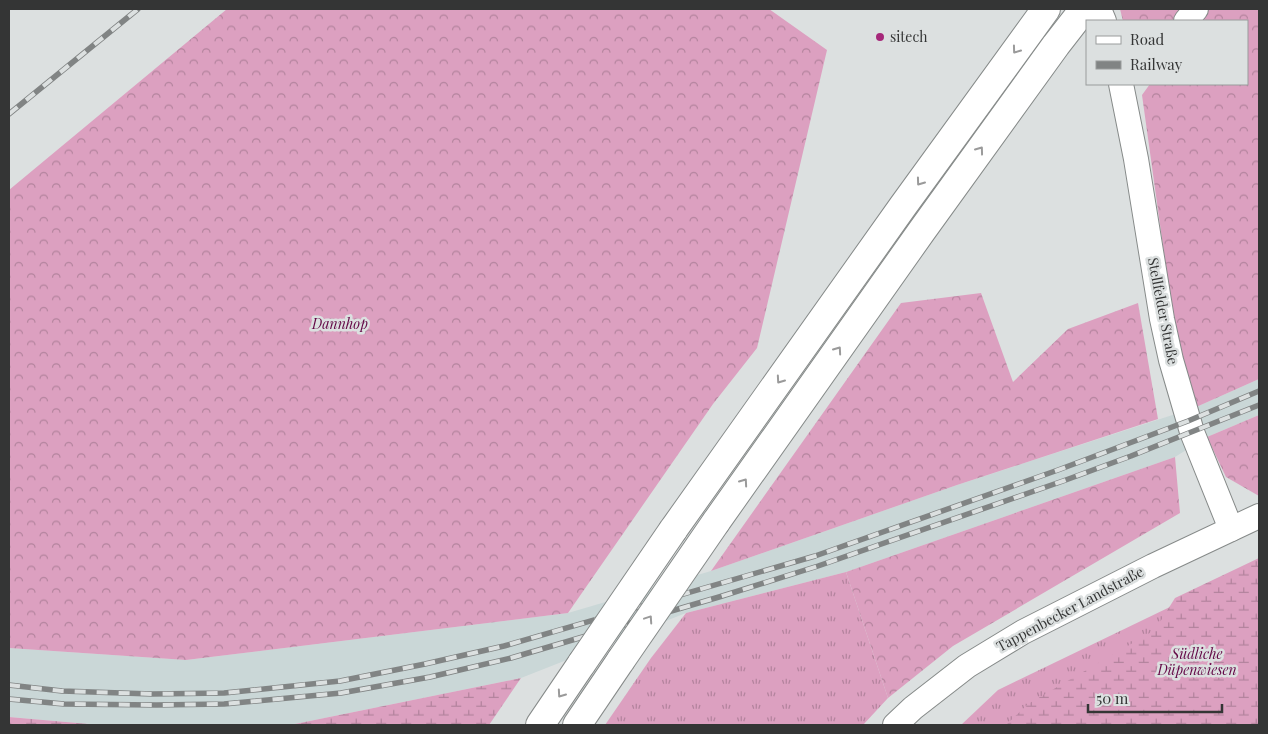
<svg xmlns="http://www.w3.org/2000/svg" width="1268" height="734" viewBox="0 0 1268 734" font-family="'Playfair Display',serif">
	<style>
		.built { fill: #cad7d7 }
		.grass { fill: url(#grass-tufts) }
		.forest { fill: url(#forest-crowns) }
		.wetland { fill: url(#wetland-marsh) }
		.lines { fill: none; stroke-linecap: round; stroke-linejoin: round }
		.minor-casing { stroke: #868a89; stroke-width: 26 }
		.highway-casing { stroke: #868a89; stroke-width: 30 }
		.minor { stroke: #fff; stroke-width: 24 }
		.highway { stroke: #fff; stroke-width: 28 }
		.rail-casing { stroke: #818484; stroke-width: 5.5 }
		.rail { stroke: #dce0e0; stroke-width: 4; stroke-dasharray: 11; stroke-linecap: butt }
		.highway-bridge-casing { stroke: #868a89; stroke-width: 30; stroke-linecap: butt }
		.highway-bridge { stroke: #fff; stroke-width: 28 }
		.oneway { stroke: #9a9a9a }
		.poi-dot { fill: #a6287a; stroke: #dce0e0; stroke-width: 2 }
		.labels { text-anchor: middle; stroke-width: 5; stroke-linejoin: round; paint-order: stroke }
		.poi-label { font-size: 14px; fill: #343535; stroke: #dce0e0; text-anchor: start }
		.street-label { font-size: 14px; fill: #343535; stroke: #dce0e0 }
		.park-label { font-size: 14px; font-style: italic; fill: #630746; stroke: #dce0e0 }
	</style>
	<defs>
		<pattern id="grass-tufts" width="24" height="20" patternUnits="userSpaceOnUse" patternTransform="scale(1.25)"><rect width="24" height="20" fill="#dca0c0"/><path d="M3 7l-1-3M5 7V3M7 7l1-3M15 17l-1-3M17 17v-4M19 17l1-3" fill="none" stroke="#b3839d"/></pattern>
		<pattern id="forest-crowns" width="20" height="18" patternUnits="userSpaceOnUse" patternTransform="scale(1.25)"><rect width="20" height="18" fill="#dca0c0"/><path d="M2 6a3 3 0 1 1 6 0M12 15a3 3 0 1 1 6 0" fill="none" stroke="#b3839d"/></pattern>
		<pattern id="wetland-marsh" width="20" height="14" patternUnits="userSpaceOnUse" patternTransform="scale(1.25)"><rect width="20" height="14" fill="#dca0c0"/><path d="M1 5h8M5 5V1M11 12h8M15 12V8" fill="none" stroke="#b3839d"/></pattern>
	</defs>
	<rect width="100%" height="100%" fill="#dce0e0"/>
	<!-- built -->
	<path class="built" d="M1259 379V415L1207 437 1175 457 846 572 686 613 521 678 290 725H100L9 717V648L186 660 568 613 711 571 957 485 1194 408Z"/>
	<!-- grass -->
	<g class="grass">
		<path d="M1259 564V725H961L998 690Z"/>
		<path d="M846 572 888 698 863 725H605L651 658 686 613Z"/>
	</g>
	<!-- forest -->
	<g class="forest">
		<path d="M227 9H769L827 50 757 348 713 404 568 613 186 660 9 648V190Z"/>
		<path d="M1120 9H1185L1175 21H1123Z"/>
		<path d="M1208 9H1258L1259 10V379L1194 408 1173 318 1142 95 1150 84H1247V21H1198Z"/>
		<path d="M981 293 1013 382 1068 329 1138 303 1158 419 957 485 711 571 901 303Z"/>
		<path d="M1259 415V496L1226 477 1207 437Z"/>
		<path d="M1175 457 1180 513 953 646 888 698 846 572Z"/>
	</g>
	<!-- wetland -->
	<g class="wetland">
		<path d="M1259 558V725H1006L1028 704 1155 630 1175 598Z"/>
		<path d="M521 678 489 725H290Z"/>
		<path d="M9 717 100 725H9Z"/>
	</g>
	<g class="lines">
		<defs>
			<g id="minor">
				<path d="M1099 9 1104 21"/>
				<path d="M1186 21 1196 9"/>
				<path d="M1121 84 1136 159 1162 319 1171 360 1192 432 1231 529"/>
				<path d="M895 725 913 708 967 666 1023 632 1153 566 1259 516"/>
			</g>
			<g id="highway">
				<path d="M716 522 921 232 1056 45 1084 9"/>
				<path d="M673 530 903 206 1046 9"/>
				<path d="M540 725 582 663"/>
				<path d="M577 725 621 660"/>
			</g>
		</defs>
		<!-- minor casing -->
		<use href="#minor" class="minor-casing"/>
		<!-- highway casing -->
		<use href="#highway" class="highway-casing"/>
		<!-- minor -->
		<use href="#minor" class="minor"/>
		<!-- highway -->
		<use href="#highway" class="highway"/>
		<defs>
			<g id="rail">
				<path d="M9 114 138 9"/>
				<path d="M9 685 62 691 152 694 224 693 340 681 425 664 504 646 815 556 1058 470 1188 421 1259 391"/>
				<path d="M9 699 64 704 156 705 224 704 341 693 430 677 511 658 719 597 818 566 1063 481 1131 456 1259 405"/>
			</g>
		</defs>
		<!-- rail casing -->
		<use href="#rail" class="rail-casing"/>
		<!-- rail -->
		<use href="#rail" class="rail"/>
		<defs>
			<g id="highway-bridge">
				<path d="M621 660 716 522"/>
				<path d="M582 663 673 530"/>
			</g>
		</defs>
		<!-- highway-bridge casing -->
		<use href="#highway-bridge" class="highway-bridge-casing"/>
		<!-- highway-bridge -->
		<use href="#highway-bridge" class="highway-bridge"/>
	</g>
	<!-- one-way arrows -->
	<defs><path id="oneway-chevron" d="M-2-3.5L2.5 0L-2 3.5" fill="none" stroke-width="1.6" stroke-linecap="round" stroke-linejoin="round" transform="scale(1.25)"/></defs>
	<g class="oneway">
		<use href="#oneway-chevron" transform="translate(1016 50) rotate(126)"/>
		<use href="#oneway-chevron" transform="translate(980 150) rotate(-54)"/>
		<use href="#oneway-chevron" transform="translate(920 182) rotate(126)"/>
		<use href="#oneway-chevron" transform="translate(838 350) rotate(-55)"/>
		<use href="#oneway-chevron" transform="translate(780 380) rotate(125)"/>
		<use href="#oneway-chevron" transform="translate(744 482) rotate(-55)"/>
		<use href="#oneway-chevron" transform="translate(649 619) rotate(-56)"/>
		<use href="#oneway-chevron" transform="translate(561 694) rotate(125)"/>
	</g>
	<!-- markers -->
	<circle class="poi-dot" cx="880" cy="37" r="5"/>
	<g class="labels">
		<!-- poi labels -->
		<g class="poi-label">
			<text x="890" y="42">sitech</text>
		</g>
		<!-- street labels -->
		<g class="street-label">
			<text transform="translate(1163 311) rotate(79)" y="5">Stellfelder Straße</text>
			<text transform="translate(1070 609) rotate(-28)" y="5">Tappenbecker Landstraße</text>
		</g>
		<!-- park labels -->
		<g class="park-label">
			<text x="340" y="329">Dannhop</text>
			<text x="1197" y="659">Südliche<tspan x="1197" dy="16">Düpenwiesen</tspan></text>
		</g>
	</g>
	<!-- border -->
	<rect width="1268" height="734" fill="none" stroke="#343535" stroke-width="20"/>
	<!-- legend -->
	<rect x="1086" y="20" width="162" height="65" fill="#dce0e0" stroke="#999c9c"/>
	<rect x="1096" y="36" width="25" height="8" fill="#ffffff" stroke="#999c9c"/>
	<text x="1130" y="45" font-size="15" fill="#343535">Road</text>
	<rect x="1096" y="61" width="25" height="8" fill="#818484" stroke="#999c9c"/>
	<text x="1130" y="70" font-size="15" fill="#343535">Railway</text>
	<!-- scale -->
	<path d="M1088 704v8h134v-8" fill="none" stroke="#343535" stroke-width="2.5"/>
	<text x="1096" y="704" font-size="15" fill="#343535" stroke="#dce0e0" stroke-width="4" paint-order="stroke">50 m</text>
</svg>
